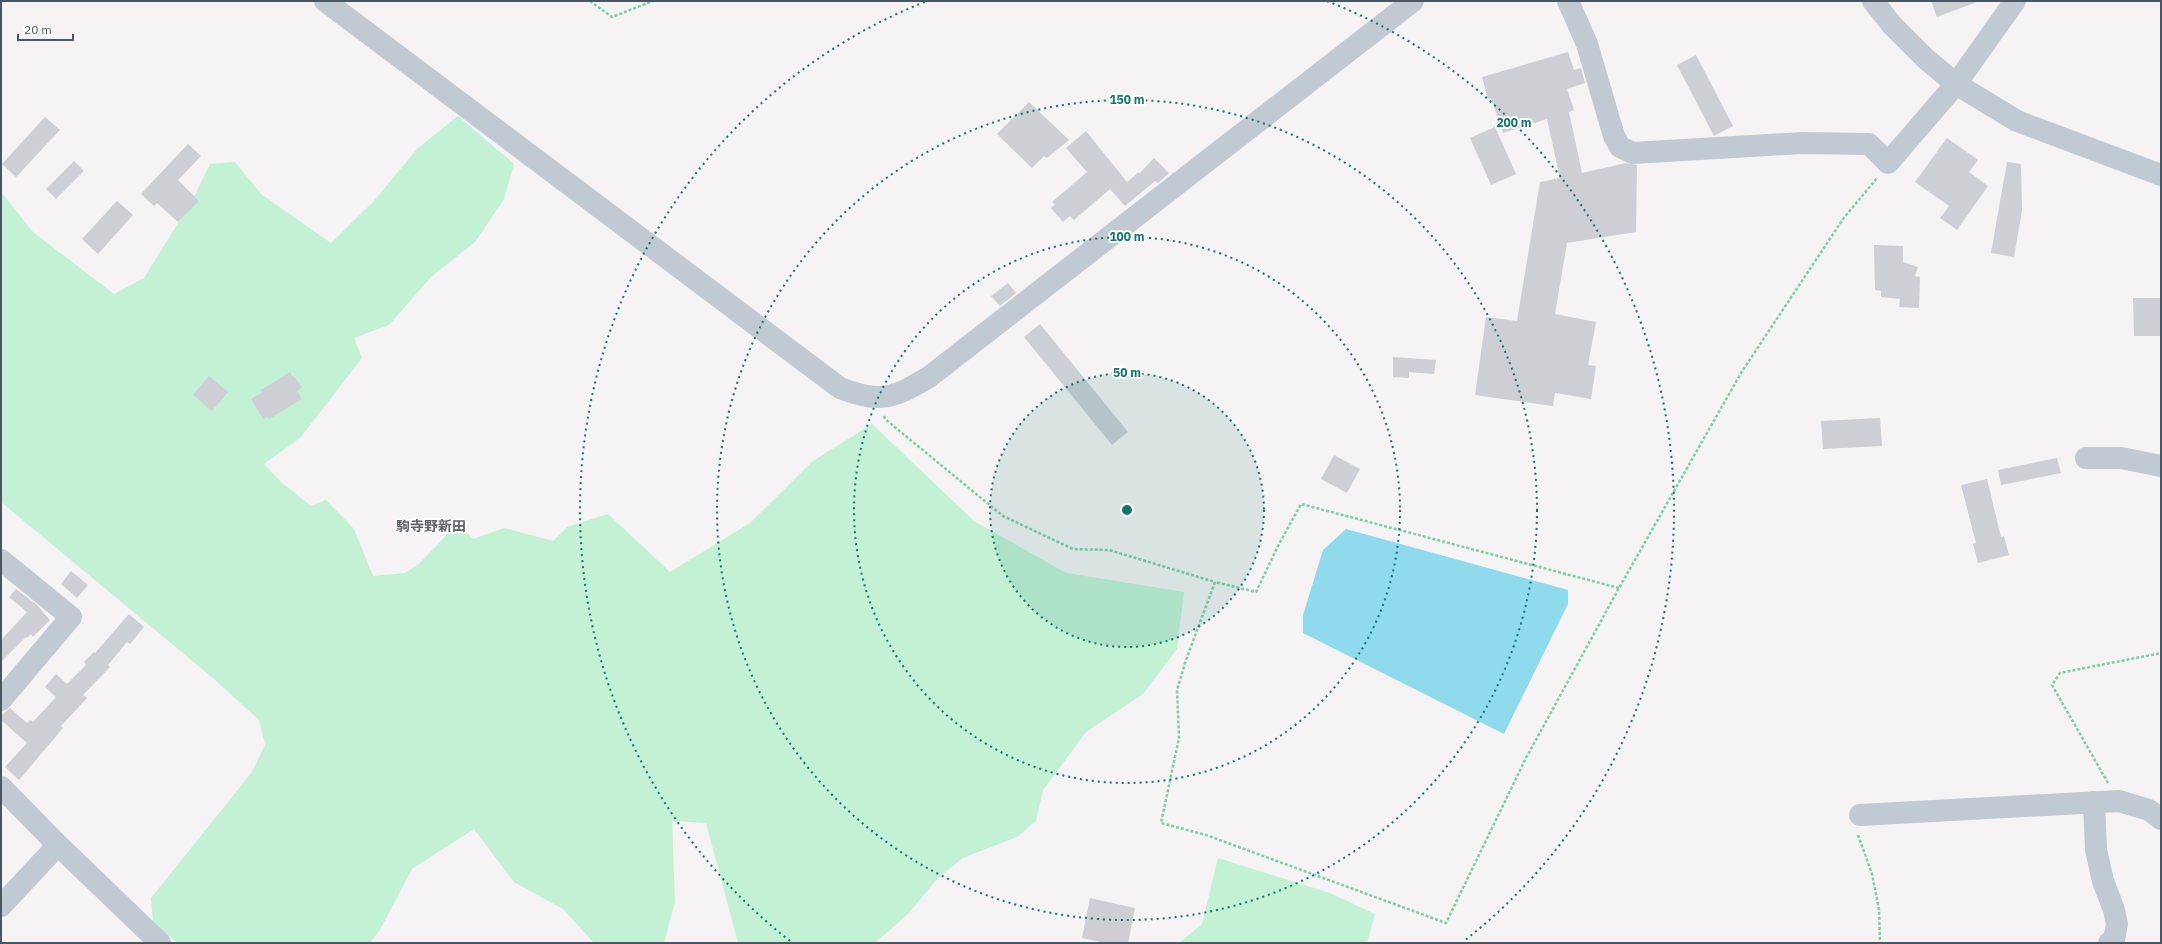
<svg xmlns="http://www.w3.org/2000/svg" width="2162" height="944" viewBox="0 0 2162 944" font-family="'IBM Plex Sans','Noto Sans JP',sans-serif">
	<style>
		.green { fill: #c3f1d5 }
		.water { fill: #90daee }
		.building { fill: #cdcfd5 }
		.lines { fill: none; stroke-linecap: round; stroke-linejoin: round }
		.path { stroke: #7ad0a6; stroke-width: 2.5; stroke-dasharray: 3 2; stroke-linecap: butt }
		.minor { stroke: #c1cad2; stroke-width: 22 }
		.ring { fill: none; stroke: #0f766e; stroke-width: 2; stroke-dasharray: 2 4 }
		.labels { text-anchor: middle; stroke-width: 4; stroke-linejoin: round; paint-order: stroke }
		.quarter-label { font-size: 14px; font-weight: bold; fill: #5f6368; stroke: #fff }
		.centre { fill: #0f766e; stroke: #fff; stroke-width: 2 }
		.ring-label { font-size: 12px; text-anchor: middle; font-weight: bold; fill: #0f766e; stroke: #fff; stroke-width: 4; stroke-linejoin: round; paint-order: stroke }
	</style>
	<rect width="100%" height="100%" fill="#f5f3f3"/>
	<!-- green -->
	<g class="green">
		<path d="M458 116 514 164 504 199 475 242 431 277 389 325 354 338 362 358 300 438 264 464 281 482 311 506 326 500 354 529 373 576 405 573 419 564 458 523 473 539 504 528 553 541 567 527 608 514 670 572 750 523 813 461 872 424 974 521 1066 573 1184 592 1177 649 1143 694 1086 732 1043 790 1036 821 1017 837 963 858 938 878 908 914 875 943H738L706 823 672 821 675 902 664 943H594L563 909 514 882 474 829 412 869 381 928 370 943H177L153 922 151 898 252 772 265 745 259 720 214 679 1 502V192L33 232 114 294 144 278 193 199 210 164 235 162 261 194 331 243 373 202 417 149Z"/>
		<path d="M1218 858 1330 893 1375 914 1367 943H1179L1202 924Z"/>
	</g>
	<!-- water -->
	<path class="water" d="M1346 529 1568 590V604L1504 734 1303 633V615L1323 550Z"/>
	<!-- building -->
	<g class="building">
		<path d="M1931 1H1977V2L1937 17Z"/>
		<path d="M1568 52 1574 70 1581 68 1585 83 1567 89 1574 110 1569 112 1582 173 1626 163 1637 165 1636 232 1567 243 1555 314 1596 322 1588 365 1596 366 1591 399 1555 393 1553 406 1475 395 1486 317 1517 321 1540 182 1560 178 1547 119 1503 133 1491 98 1488 99 1482 77Z"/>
		<path d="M1696 55 1733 126 1714 136 1677 65Z"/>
		<path d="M1029 102 1069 140 1047 158 1044 156 1032 168 997 134Z"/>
		<path d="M45 117 60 130 16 177 2 164Z"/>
		<path d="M1495 127 1516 174 1491 185 1470 138Z"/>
		<path d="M1086 131 1127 182 1139 172 1140 173 1154 158 1169 173 1158 183 1155 181 1125 206 1110 189 1074 220 1070 216 1063 222 1051 208 1055 205 1052 202 1087 172 1066 148Z"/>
		<path d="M1947 138 1978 160 1969 172 1988 186 1957 230 1940 218 1949 206 1915 182Z"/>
		<path d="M188 144 201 156 178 180 199 201 178 222 157 203 154 206 141 194Z"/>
		<path d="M74 161 84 171 56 199 46 189Z"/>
		<path d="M2007 162 2021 164 2022 210 2014 257 1991 253Z"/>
		<path d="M117 201 133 215 98 254 82 239Z"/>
		<path d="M1874 245 1903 246V262L1918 267 1915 276 1920 277 1919 308 1899 307 1900 299 1881 297V291L1875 290Z"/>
		<path d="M1008 283 1016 293 1000 306 991 296Z"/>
		<path d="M2133 298H2161V336H2134Z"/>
		<path d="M1040 324 1128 432 1112 445 1024 337Z"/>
		<path d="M1393 357 1436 360 1434 374 1409 372V378L1393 377Z"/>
		<path d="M290 372 293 377 294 376 302 388 297 391 302 399 269 419 267 417 263 419 251 399 262 393 261 390Z"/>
		<path d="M209 376 228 392 212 411 193 395Z"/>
		<path d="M1880 418 1882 446 1823 449 1821 421Z"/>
		<path d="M1334 455 1360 469 1347 493 1321 479Z"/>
		<path d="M2057 458 2061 473 2001 485 1998 470Z"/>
		<path d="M1987 479 2001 537 2004 536 2009 555 1978 563 1973 544 1976 543 1961 485Z"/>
		<path d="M71 571 88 585 77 598 61 584Z"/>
		<path d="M16 589 37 605 50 620 33 637 31 634 27 638 26 637 1 662V640L27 612 9 597Z"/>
		<path d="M129 614 144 627 130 644 127 642 108 665 110 667 83 695 87 698 61 726 63 728 19 780 5 767 27 743 1 720V716L10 708 27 723 30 720 33 722 56 697 45 687 56 674 67 684 86 665 84 662 94 652 95 653Z"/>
		<path d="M1090 898 1135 908 1128 943H1106L1082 938Z"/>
	</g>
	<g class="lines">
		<!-- path -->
		<g class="path">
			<path d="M590 1 612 17 653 1"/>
			<path d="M884 416 885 419 1003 516 1073 549 1109 550 1215 582"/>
			<path d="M1619 588 1301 504 1278 546 1256 592 1215 582 1186 660 1177 690 1179 738 1161 823 1206 835 1446 923 1526 758 1619 588 1741 373 1843 219 1877 178"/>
			<path d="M2108 783 2052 685 2060 673 2161 653"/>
			<path d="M1858 835 1872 874 1879 909 1880 943"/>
		</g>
		<!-- minor -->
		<g class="minor">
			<path d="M325 1 840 388C880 404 894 398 929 377L1413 1"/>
			<path d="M1568 1 1587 44 1614 136 1620 147 1633 153 1802 143 1869 144 1888 163 1956 84 2015 1"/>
			<path d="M1873 1 1892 25 1926 59 1956 84 2017 121 2161 175"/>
			<path d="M2086 458H2121L2161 466"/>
			<path d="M1 560 71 617 1 700"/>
			<path d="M1 787 58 845 160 943"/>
			<path d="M2094 802 2096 850 2103 881 2114 910 2117 924 2114 940 2109 943"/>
			<path d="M1860 815 2119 801 2149 810 2161 819"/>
			<path d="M1 906 58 845"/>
		</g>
	</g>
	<!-- distance rings -->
	<circle cx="1127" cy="510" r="137" fill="#0f766e" fill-opacity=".12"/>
	<g class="ring">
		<circle cx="1127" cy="510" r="137"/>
		<circle cx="1127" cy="510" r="273"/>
		<circle cx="1127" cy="510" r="410"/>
		<path d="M790 941A547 547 0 0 1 927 1M1327 1A547 547 0 0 1 1464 941"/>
	</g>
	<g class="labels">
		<!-- quarter labels -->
		<g class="quarter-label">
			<text x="431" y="531">駒寺野新田</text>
		</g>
	</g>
	<circle cx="1127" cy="510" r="6" class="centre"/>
	<g class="ring-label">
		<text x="1127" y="104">150 m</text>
		<text x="1514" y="127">200 m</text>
		<text x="1127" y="241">100 m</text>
		<text x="1127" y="377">50 m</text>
	</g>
	<!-- border -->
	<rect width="2162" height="944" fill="none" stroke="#4a5661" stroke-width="4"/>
	<!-- scale -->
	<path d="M18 34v6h55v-6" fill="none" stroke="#4a5661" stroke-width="2"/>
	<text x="24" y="34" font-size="12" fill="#4a5661" stroke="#ffffff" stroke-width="3" paint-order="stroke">20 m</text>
</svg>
